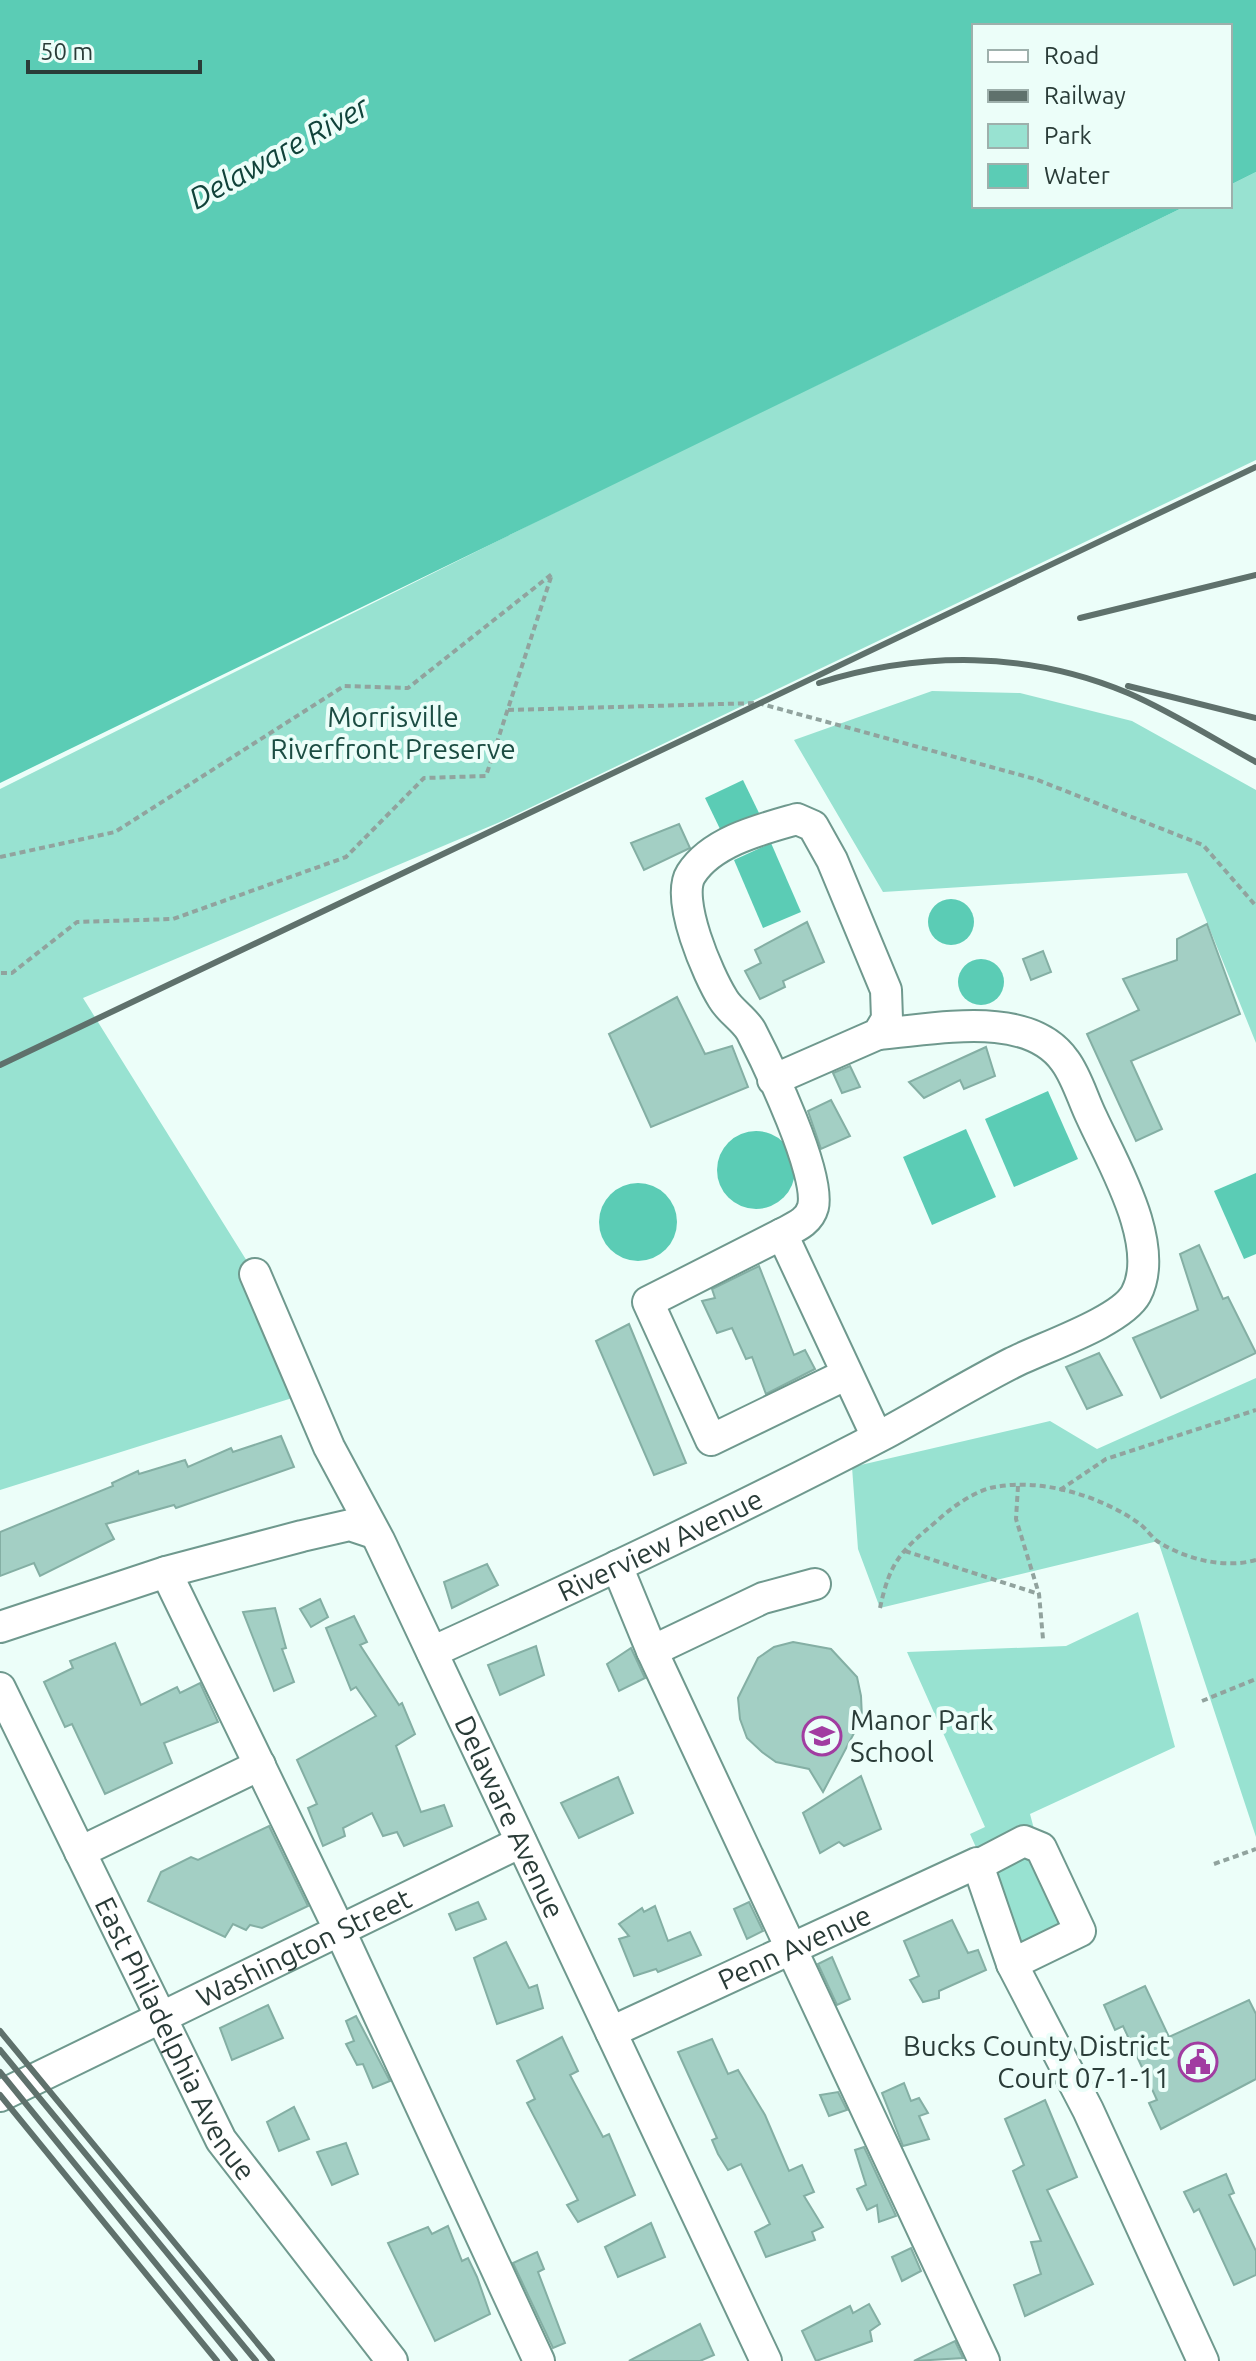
<svg xmlns="http://www.w3.org/2000/svg" width="1256" height="2361" viewBox="0 0 1256 2361" font-family="Ubuntu,sans-serif">
	<style>
		.green { fill: #98e2d1 }
		.water { fill: #5bccb5 }
		.building { fill: #a3cfc4; stroke: #84afa4; stroke-width: 2 }
		.lines { fill: none; stroke-linecap: round; stroke-linejoin: round }
		.minor-casing { stroke: #6f998e; stroke-width: 34 }
		.path { stroke: #91a39e; stroke-width: 4; stroke-dasharray: 6 4; stroke-linecap: butt }
		.minor { stroke: #fff; stroke-width: 30 }
		.rail { stroke: #5f716c; stroke-width: 6 }
		.labels { text-anchor: middle; stroke-width: 8; stroke-linejoin: round; paint-order: stroke }
		.park-label { font-size: 28px; fill: #1c4d43; stroke: #ecfef9 }
		.street-label { font-size: 28px; fill: #2a3c38; stroke: #ecfef9 }
		.poi-label { font-size: 28px; fill: #2a3c38; stroke: #ecfef9; text-anchor: start }
		.water-label { font-size: 30px; font-style: italic; fill: #10433a; stroke: #ecfef9 }
	</style>
	<rect width="100%" height="100%" fill="#ecfef9"/>
	<!-- green -->
	<g class="green">
		<path d="M1256 172V460L500 822 83 998 255 1274 305 1394 0 1490V789L596 492 1186 206H1230V185Z"/>
		<path d="M932 691 1020 693 1132 721 1256 790V1043L1187 873 883 892 794 740Z"/>
		<path d="M1256 1378V1837L1158 1541 880 1608 858 1549 852 1467 1050 1421 1097 1449Z"/>
		<path d="M1138 1612 1175 1747 1030 1814 1059 1922C1050 1937 1036 1946 1019 1943L970 1834 985 1827 907 1652 1066 1646Z"/>
	</g>
	<!-- water -->
	<g class="water">
		<path d="M0 0H1256V172L1230 185V26H974V206H1186L0 783Z"/>
		<path d="M743 780 759 813 721 831 705 798Z"/>
		<path d="M771 843 801 912 763 928 734 860Z"/>
		<circle cx="951" cy="922" r="23"/>
		<circle cx="981" cy="982" r="23"/>
		<path d="M1048 1091 1078 1159 1014 1187 985 1119Z"/>
		<path d="M966 1129 996 1197 932 1225 903 1157Z"/>
		<circle cx="756" cy="1170" r="39"/>
		<path d="M1256 1173V1254L1244 1259 1214 1191Z"/>
		<circle cx="638" cy="1222" r="39"/>
	</g>
	<!-- building -->
	<g class="building">
		<path d="M679 824 690 848 644 870 631 843Z"/>
		<path d="M807 922 824 962 783 981 785 987 760 999 745 971 761 963 755 950Z"/>
		<path d="M1207 924 1240 1014 1131 1061 1162 1129 1136 1141 1087 1034 1139 1010 1123 979 1177 960V939Z"/>
		<path d="M1043 951 1051 972 1031 980 1023 959Z"/>
		<path d="M677 997 705 1054 732 1046 748 1087 651 1127 609 1034Z"/>
		<path d="M986 1047 995 1076 964 1089 960 1080 924 1098 909 1082Z"/>
		<path d="M850 1066 860 1087 842 1093 833 1073Z"/>
		<path d="M831 1100 850 1136 821 1149 808 1111Z"/>
		<path d="M1199 1245 1223 1299 1228 1297 1256 1353 1161 1398 1133 1338 1198 1310 1180 1254Z"/>
		<path d="M759 1266 794 1355 805 1350 815 1369 766 1394 752 1357 746 1359 732 1328 717 1333 702 1301 715 1298 712 1289Z"/>
		<path d="M629 1324 686 1463 654 1475 596 1341Z"/>
		<path d="M1099 1353 1122 1395 1087 1409 1066 1367Z"/>
		<path d="M281 1436 294 1467 176 1508 174 1505 106 1524 114 1539 40 1576 34 1563 0 1576V1532L113 1486 112 1483 138 1471 139 1474 185 1460 188 1467 231 1448 233 1452Z"/>
		<path d="M487 1564 498 1585 452 1608 444 1582Z"/>
		<path d="M320 1599 328 1617 311 1627 300 1609Z"/>
		<path d="M275 1608 286 1648 282 1649 294 1682 274 1691 243 1612Z"/>
		<path d="M354 1616 367 1642 360 1645 399 1705 402 1703 415 1734 396 1746 421 1812 444 1805 452 1826 404 1846 397 1832 383 1836 372 1813 343 1828 345 1836 323 1846 308 1808 317 1804 297 1760 376 1716 356 1687 351 1690 326 1628Z"/>
		<path d="M793 1642 831 1649 857 1677 861 1696 862 1718 823 1792 809 1769 776 1762 762 1752 747 1738 740 1719 738 1698 758 1658 774 1647Z"/>
		<path d="M115 1643 141 1705 177 1687 180 1693 200 1683 218 1722 164 1743 172 1763 105 1794 72 1724 65 1727 44 1682 73 1668 70 1661Z"/>
		<path d="M536 1646 544 1675 500 1695 488 1665Z"/>
		<path d="M631 1648 645 1678 619 1691 607 1664Z"/>
		<path d="M861 1776 881 1829 844 1846 839 1842 820 1853 803 1813Z"/>
		<path d="M618 1777 633 1813 579 1838 561 1803Z"/>
		<path d="M269 1826 308 1906 262 1928 250 1925 246 1930 233 1924 225 1937 148 1901 161 1872 191 1857 198 1860Z"/>
		<path d="M478 1902 486 1919 456 1930 449 1914Z"/>
		<path d="M749 1902 763 1931 747 1939 734 1909Z"/>
		<path d="M655 1906 668 1941 690 1932 701 1955 658 1972 656 1969 634 1976 619 1939 629 1936 619 1924 642 1908 644 1912Z"/>
		<path d="M952 1920 968 1953 978 1950 986 1970 939 1991V1998L923 2002 910 1980 919 1976 904 1941Z"/>
		<path d="M506 1942 529 1988 537 1985 543 2008 497 2024 474 1958Z"/>
		<path d="M832 1957 850 1999 837 2005 818 1964Z"/>
		<path d="M1145 1986 1169 2037 1249 2000 1256 2014V2079L1161 2129 1149 2103 1157 2100 1123 2026 1115 2030 1104 2005Z"/>
		<path d="M268 2005 283 2038 232 2060 220 2028Z"/>
		<path d="M356 2016 390 2081 373 2088 363 2064 357 2065 346 2044 354 2041 346 2021Z"/>
		<path d="M562 2037 578 2071 570 2075 603 2137 609 2134 635 2195 578 2222 567 2205 578 2200 527 2103 535 2099 517 2061Z"/>
		<path d="M712 2039 728 2074 738 2070 765 2115 789 2171 802 2165 814 2192 804 2196 823 2227 812 2232 815 2240 766 2257 755 2232 770 2224 741 2164 728 2170 718 2154 712 2140 717 2138 678 2052Z"/>
		<path d="M904 2083 911 2101 919 2098 928 2113 919 2116 929 2139 903 2146 882 2093Z"/>
		<path d="M838 2092 847 2110 829 2116 820 2095Z"/>
		<path d="M1045 2100 1077 2177 1047 2190 1093 2284 1025 2316 1014 2285 1041 2274 1031 2242 1041 2241 1013 2171 1024 2165 1005 2119Z"/>
		<path d="M294 2107 309 2139 279 2151 267 2122Z"/>
		<path d="M346 2143 358 2174 332 2185 317 2152Z"/>
		<path d="M864 2147 896 2216 879 2222 877 2205 867 2210 857 2189 866 2185 855 2150Z"/>
		<path d="M1226 2174 1234 2193 1229 2195 1256 2251V2275L1234 2285 1199 2209 1194 2212 1184 2192Z"/>
		<path d="M651 2223 665 2257 618 2277 605 2247Z"/>
		<path d="M448 2226 462 2261 468 2258 477 2277 490 2314 435 2341 388 2243 428 2227 432 2234Z"/>
		<path d="M911 2248 921 2271 902 2281 892 2257Z"/>
		<path d="M537 2252 544 2269 538 2272 565 2343 553 2348 513 2263Z"/>
		<path d="M869 2304 880 2324 870 2331 872 2341 816 2361 802 2331 850 2306 853 2313Z"/>
		<path d="M700 2324 714 2355 700 2361H629Z"/>
		<path d="M955 2341 963 2358 914 2361Z"/>
	</g>
	<g class="lines">
		<defs>
			<g id="minor">
				<path d="M773 1080 878 1034 887 1019 886 990 832 860 813 826 797 819C762 829 712 841 691 874 675 899 708 975 723 999 730 1011 744 1019 751 1031 768 1064 821 1174 813 1207 809 1222 795 1227 782 1234"/>
				<path id="s1" d="M255 1274 329 1447 379 1540 766 2361"/>
				<path d="M847 1374 711 1440 648 1302 782 1234 877 1437"/>
				<path d="M617 1566 652 1651 984 2361"/>
				<path d="M166 1572 339 1929 539 2361"/>
				<path d="M0 1627 166 1572 302 1536 350 1525 374 1533"/>
				<path d="M652 1651 763 1598 815 1584"/>
				<path id="s2" d="M432 1652C585 1582 737 1511 886 1433 928 1410 969 1385 1012 1363 1041 1348 1121 1322 1136 1294 1162 1245 1112 1162 1092 1118 1083 1100 1077 1077 1065 1061 1028 1008 934 1030 878 1034"/>
				<path id="s3" d="M0 1688 221 2140 392 2361"/>
				<path d="M80 1852 260 1765"/>
				<path d="M978 1865 1012 1964 1088 2110 1203 2361"/>
				<path id="s4" d="M611 2032 977 1863 978 1865 1024 1841 1041 1848 1080 1931 1012 1964"/>
				<path id="s5" d="M0 2096 521 1842"/>
			</g>
		</defs>
		<!-- minor casing -->
		<use href="#minor" class="minor-casing"/>
		<!-- path -->
		<g class="path">
			<path d="M508 710 758 703 1035 779 1203 845 1256 906"/>
			<path d="M0 857 115 832 344 686 408 688 552 574 486 776 424 778 346 857 173 919 77 922 12 973H0"/>
			<path d="M1018 1486 1016 1519 1039 1594 1043 1639"/>
			<path d="M1060 1490 1106 1459 1256 1410"/>
			<path d="M905 1551 1039 1594"/>
			<path d="M880 1608C890 1561 901 1551 938 1520 952 1507 976 1490 995 1487 1042 1478 1101 1496 1140 1524 1146 1529 1151 1536 1157 1541 1185 1559 1224 1569 1256 1560"/>
			<path d="M1202 1701 1256 1679"/>
			<path d="M1214 1864 1256 1849"/>
		</g>
		<!-- minor -->
		<use href="#minor" class="minor"/>
		<!-- rail -->
		<g class="rail">
			<path d="M1080 618 1256 575"/>
			<path d="M819 683C921 651 1028 651 1128 693 1172 712 1214 739 1256 762"/>
			<path d="M1128 686 1256 718"/>
			<path d="M0 1065 1256 467"/>
			<path d="M0 2031 272 2361"/>
			<path d="M0 2050 256 2361"/>
			<path d="M0 2072 235 2361"/>
			<path d="M0 2095 217 2361"/>
		</g>
	</g>
	<!-- icons -->
	<defs>
		<symbol id="school-ring" viewBox="-11 -11 22 22"><circle r="9.5" fill="#ecfef9" stroke="#a13ca1" stroke-width="1.5"/><path d="M0-5L7-2L0 1L-7-2ZM-4 1L0 2.5L4 1V4Q0 6-4 4Z" fill="#a13ca1"/></symbol>
		<symbol id="civic-ring" viewBox="-11 -11 22 22"><circle r="9.5" fill="#ecfef9" stroke="#a13ca1" stroke-width="1.5"/><path d="M-.6-6.5H3V-4.5H.6V-3L4-1V1h2V6H-6V1h2V-1L-.6-3ZM-1.2 2.5V6h2.4V2.5Z" fill="#a13ca1"/></symbol>
	</defs>
	<g fill-rule="evenodd">
		<use href="#school-ring" x="800" y="1714" width="44" height="44"/>
		<use href="#civic-ring" x="1176" y="2040" width="44" height="44"/>
	</g>
	<g class="labels">
		<!-- park labels -->
		<g class="park-label">
			<text x="393" y="727">Morrisville<tspan x="393" dy="32">Riverfront Preserve</tspan></text>
		</g>
		<!-- street labels -->
		<g class="street-label">
			<text dy="10" stroke="none"><textPath href="#s2" startOffset="252">Riverview Avenue</textPath></text>
			<text dy="10" stroke="none"><textPath href="#s1" startOffset="600">Delaware Avenue</textPath></text>
			<text dy="10" stroke="none"><textPath href="#s4" startOffset="202">Penn Avenue</textPath></text>
			<text dy="10" stroke="none"><textPath href="#s5" startOffset="338">Washington Street</textPath></text>
			<text dy="10" stroke="none"><textPath href="#s3" startOffset="392">East Philadelphia Avenue</textPath></text>
		</g>
		<!-- poi labels -->
		<g class="poi-label">
			<text x="850" y="1730">Manor Park<tspan x="850" dy="32">School</tspan></text>
			<text x="1170" y="2056" text-anchor="end">Bucks County District<tspan x="1170" dy="32">Court 07-1-11</tspan></text>
		</g>
		<!-- water labels -->
		<g class="water-label">
			<text transform="translate(279 153) rotate(-29)" y="10">Delaware River</text>
		</g>
	</g>
	<!-- legend -->
	<rect x="972" y="24" width="260" height="184" fill="#ecfef9" stroke="#9eb0ac" stroke-width="2"/>
	<rect x="988" y="50" width="40" height="12" fill="#ffffff" stroke="#9eb0ac" stroke-width="2"/>
	<text x="1044" y="64" font-size="24" fill="#2a3c38">Road</text>
	<rect x="988" y="90" width="40" height="12" fill="#5f716c" stroke="#9eb0ac" stroke-width="2"/>
	<text x="1044" y="104" font-size="24" fill="#2a3c38">Railway</text>
	<rect x="988" y="124" width="40" height="24" fill="#98e2d1" stroke="#9eb0ac" stroke-width="2"/>
	<text x="1044" y="144" font-size="24" fill="#2a3c38">Park</text>
	<rect x="988" y="164" width="40" height="24" fill="#5bccb5" stroke="#9eb0ac" stroke-width="2"/>
	<text x="1044" y="184" font-size="24" fill="#2a3c38">Water</text>
	<!-- scale -->
	<path d="M28 60v12h172v-12" fill="none" stroke="#2a3c38" stroke-width="4"/>
	<text x="40" y="60" font-size="24" fill="#2a3c38" stroke="#ecfef9" stroke-width="6" paint-order="stroke">50 m</text>
</svg>
